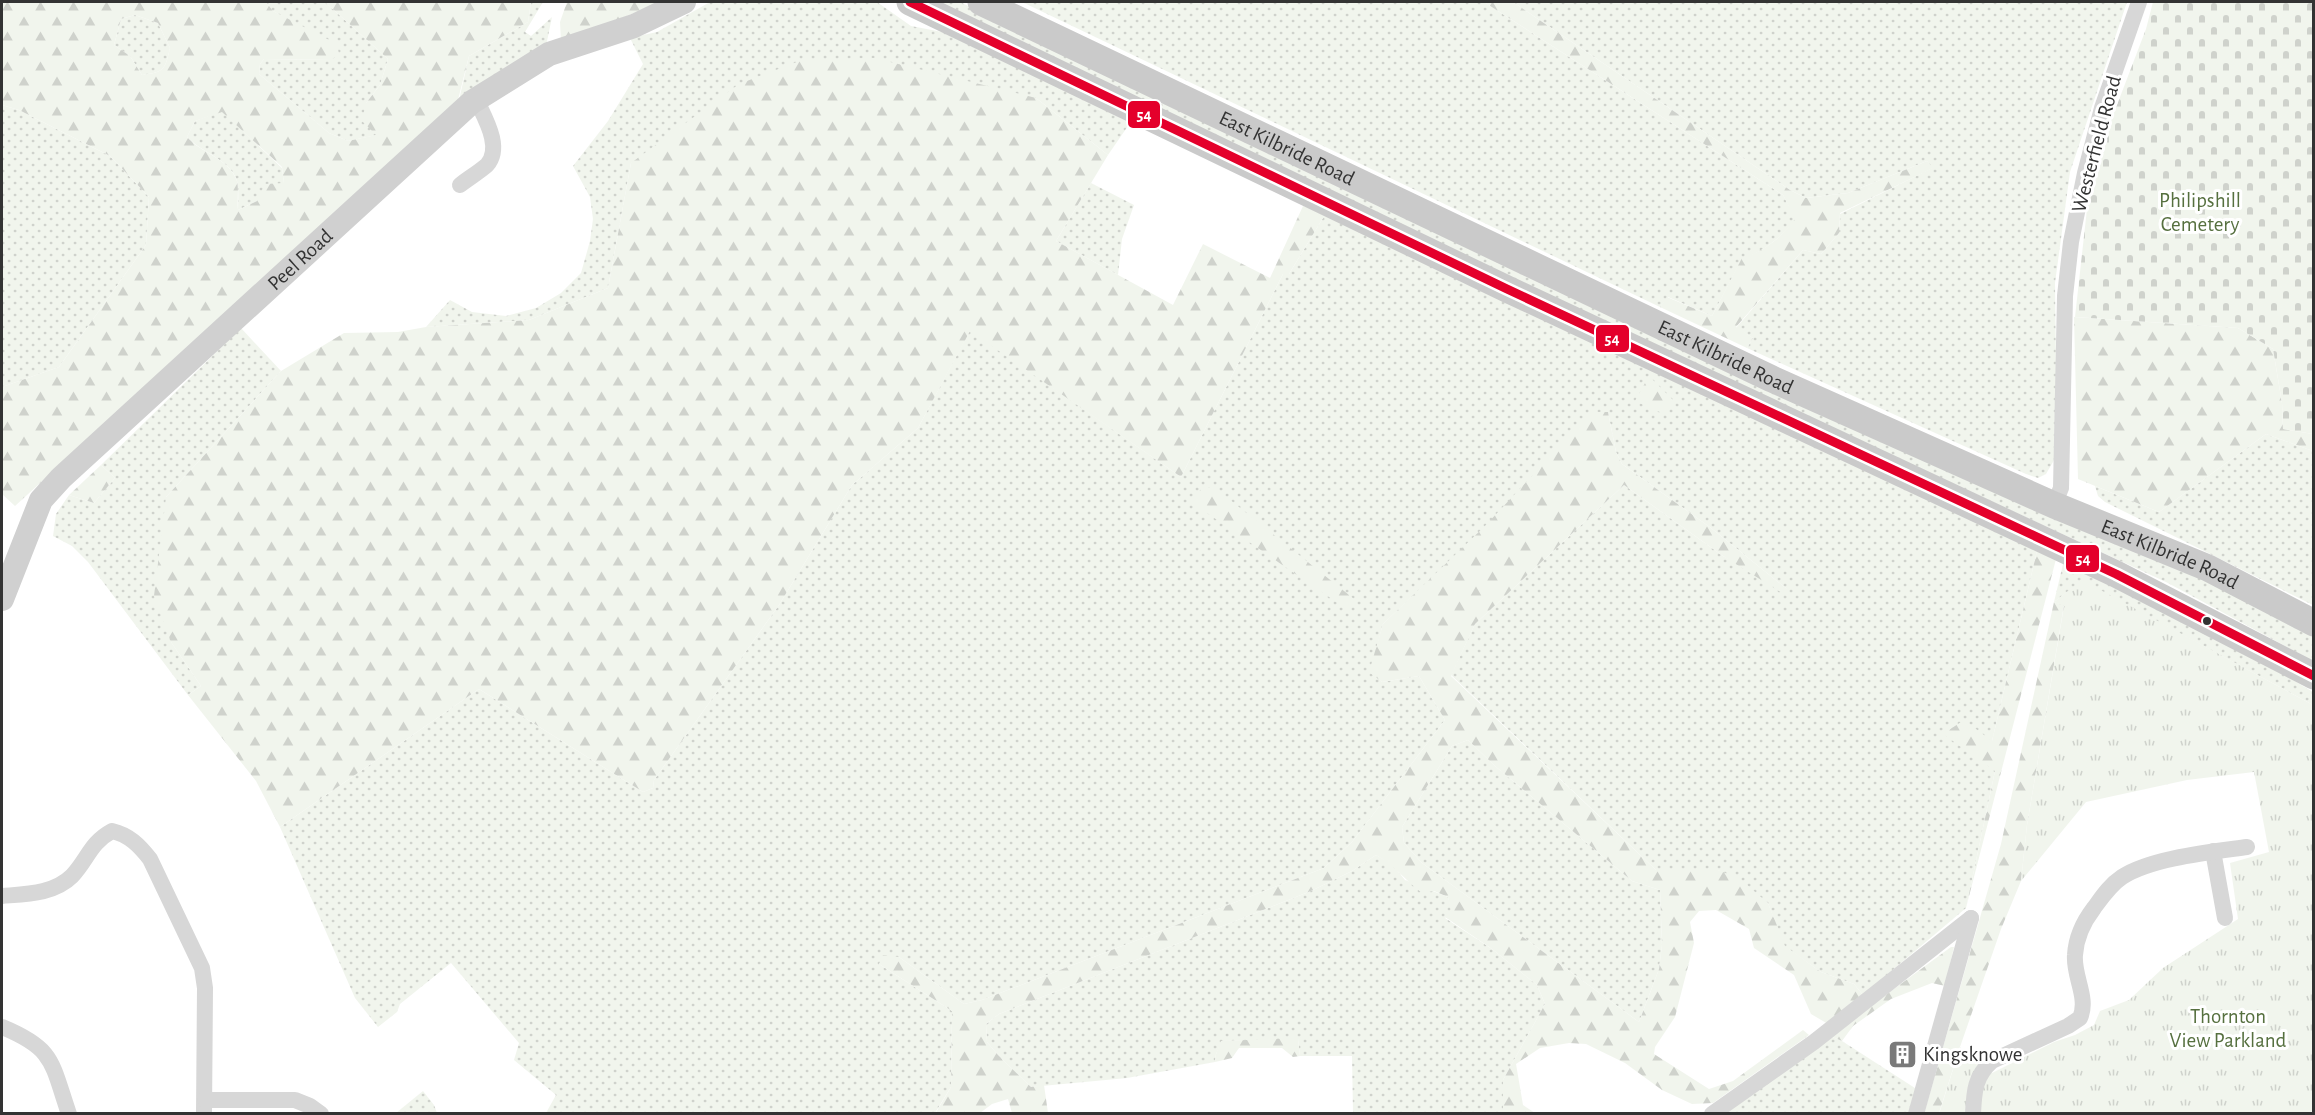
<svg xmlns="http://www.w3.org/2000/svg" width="2315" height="1115" viewBox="0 0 2315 1115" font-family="'Alegreya Sans',sans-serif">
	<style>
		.grass { fill: url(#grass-dots) }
		.forest { fill: url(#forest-firs); fill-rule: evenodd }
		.cemetery { fill: url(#cemetery-stones) }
		.park { fill: url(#park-tufts) }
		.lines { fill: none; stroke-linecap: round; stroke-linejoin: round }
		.street { stroke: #d7d7d7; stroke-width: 16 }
		.secondary { stroke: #d0d0d0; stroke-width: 24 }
		.primary { stroke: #cacaca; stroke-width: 27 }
		.bus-1-casing { stroke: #fff; stroke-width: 14 }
		.bus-1 { stroke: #e4002b; stroke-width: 9 }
		.bus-dot { fill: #333; stroke: #fff; stroke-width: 2 }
		.labels { text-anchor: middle; stroke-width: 6; stroke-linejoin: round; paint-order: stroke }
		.street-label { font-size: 21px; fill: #333; stroke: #fff }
		.park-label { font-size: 21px; fill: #56703f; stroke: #fff }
		.poi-label { font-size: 21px; fill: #333; stroke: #fff; text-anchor: start }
		.line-badge { stroke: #fff; stroke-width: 2 }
		.badge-label { font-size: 16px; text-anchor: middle; font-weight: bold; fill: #fff }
	</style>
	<defs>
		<pattern id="grass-dots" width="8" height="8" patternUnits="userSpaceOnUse" patternTransform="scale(1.5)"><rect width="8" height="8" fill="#f1f5ed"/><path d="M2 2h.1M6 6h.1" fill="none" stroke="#cfd2cc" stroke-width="1.8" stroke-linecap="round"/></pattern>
		<pattern id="forest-firs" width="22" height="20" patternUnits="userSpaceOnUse" patternTransform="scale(1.5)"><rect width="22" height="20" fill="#f1f5ed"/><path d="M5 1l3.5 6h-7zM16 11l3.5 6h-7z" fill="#cfd2cc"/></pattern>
		<pattern id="cemetery-stones" width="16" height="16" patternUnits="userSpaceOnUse" patternTransform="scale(1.5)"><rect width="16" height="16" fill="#f1f5ed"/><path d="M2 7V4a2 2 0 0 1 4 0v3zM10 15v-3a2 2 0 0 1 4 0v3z" fill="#cfd2cc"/></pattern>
		<pattern id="park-tufts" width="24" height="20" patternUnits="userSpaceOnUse" patternTransform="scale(1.5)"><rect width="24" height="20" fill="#f1f5ed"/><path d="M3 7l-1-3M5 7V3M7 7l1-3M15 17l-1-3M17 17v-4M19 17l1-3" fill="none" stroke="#cfd2cc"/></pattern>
	</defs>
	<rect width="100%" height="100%" fill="#fff"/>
	<!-- grass -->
	<g class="grass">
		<path d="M266 2H325L388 59 380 85 366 103 377 135 348 141 329 133 259 74 260 64 264 59 331 60 287 19 273 11Z"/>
		<path d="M531 2H543L525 32 531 36 552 17 546 46 459 100 469 56 528 22Z"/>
		<path d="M710 2H877L911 26 958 35 1130 123 1108 155 1036 98 631 163 608 288 529 320 426 327 450 300 472 312 506 316 536 308 561 293 581 273 590 241 593 219 590 197 573 166 608 121 643 64 630 38 657 32Z"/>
		<path d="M935 2H960L1230 133 2143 551 2313 633V661L2166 582 1673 354Z"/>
		<path d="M1022 2H1484L1783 195 1796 219C1782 237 1763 252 1742 259L1712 316 1668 297 1660 307Z"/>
		<path d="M1513 2H2127L2070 172 2055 283 2057 455 2046 474 2038 478 2026 474 1747 348 1753 338 1736 328 1803 250 1821 254 1839 233 1840 214 1932 168 1927 161 1848 193 1806 198 1790 190Z"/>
		<path d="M135 15 158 23 170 48C165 69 165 72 142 75L130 56 114 45 121 19Z"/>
		<path d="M2 105 19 110 110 156 149 197 146 245 59 367 2 387Z"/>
		<path d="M222 111 282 168 284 183 257 201 238 210C238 201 239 190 237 181 230 159 203 154 187 137L195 121Z"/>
		<path d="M1091 183 1134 205 1122 239 1118 275 1056 241Z"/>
		<path d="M1326 213 2037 551 1992 741 1995 771 1966 908 1863 995 1854 984 1821 972 1784 946 1768 903 1718 870H1656L1451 675 1475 624 1624 485 1723 556 1787 589 1711 528 1622 464 1616 452 1608 412 1383 624 1370 672 1382 682 1419 676 1445 720 1352 842 1324 868 982 1000 964 1004 899 957 879 964 952 1011 951 1087 935 1113H546L556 1095 514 1060 519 1043 451 963 400 1004 397 1012 378 1027 355 998 280 827 479 689 643 792 653 788 654 780 779 605 852 485 918 428 970 330 1181 477 1283 274H1289Z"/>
		<path d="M241 328 281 371 166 497 171 642 201 686 188 695 88 562 72 546 53 536 56 514 69 495 94 503 115 478 101 465Z"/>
		<path d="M2266 434 2313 451V605L2105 502 2098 496 2095 486 2159 512Z"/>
		<path d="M2064 560 2181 613 2313 692V705L2082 581 2054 602Z"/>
		<path d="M1468 740 1495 766 1632 881 1660 890 1662 945 1659 969 1639 1022 1422 863 1404 843 1402 827 1452 746Z"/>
		<path d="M1376 855 1392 864 1405 880 1448 897 1452 911 1445 918 1492 949 1537 985 1545 1004 1503 1080V1114L1353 1113 1352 1056H1300L1298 1039 1222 1041 1216 1054 1215 1062 1127 1078 1031 1087 998 1055 987 1042 986 1024 999 1014 1311 891 1352 871Z"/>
		<path d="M1830 1036 1842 1041 1918 1090 1910 1113 1723 1114Z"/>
		<path d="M423 1091 434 1105 437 1113H396Z"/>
	</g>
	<!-- forest -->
	<g class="forest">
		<path d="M2 2H266L273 11 337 44 339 54 331 60 264 59 260 64 259 74 329 133 348 141 376 135 362 121 366 103 380 85 388 59 325 2H531L528 22 469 56 458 100 15 506 2 494V387L59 367 146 245 149 197 110 156 19 110 2 105ZM135 15 158 23 170 48C165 69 165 72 142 75L130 56 114 45 121 19ZM222 112 282 167 284 183 265 184 257 201 238 210C237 201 239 190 237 181 229 158 202 154 187 137L195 121Z"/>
		<path d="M567 2H662L561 42 560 22Z"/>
		<path d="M1484 2H1513L1790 190 1806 198 1848 193 1927 161 1933 168 1840 213 1839 233 1821 254 1803 250 1736 327 1753 338 1747 348 1660 307 1667 297 1712 316 1742 258C1763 252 1782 237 1795 219L1783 195Z"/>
		<path d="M874 58 1036 98 1108 155 1056 241 1173 305 1203 244 1270 278 1303 206 1326 213 1289 274H1283L1181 477 970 331 918 428 852 485 779 605 654 780 653 788 643 792 479 689 280 827 256 781 188 695 201 686 171 642 154 596 166 497 281 371 344 333 398 332 426 327 529 320 608 288 631 163 739 84 802 60Z"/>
		<path d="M2074 317 2238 328 2273 349 2282 403 2283 429 2313 434V451L2266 434 2159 512 2078 479Z"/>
		<path d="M1649 376 1674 401 1662 413 1635 401Z"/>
		<path d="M1592 412H1608L1616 452 1622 464 1711 528 1787 589V596L1723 556 1624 485 1475 624 1451 676 1656 870H1718L1740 879 1768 903 1785 946 1821 972 1854 984 1863 995 1828 1024 1811 1014 1794 975 1754 948 1749 929 1716 910 1699 911 1690 922 1694 943 1675 1017 1655 1047 1654 1054 1709 1089 1733 1081 1803 1030 1809 1035 1713 1103 1692 1104 1662 1090 1625 1063 1586 1044 1569 1043 1540 1048 1516 1064 1523 1105 1535 1113H1503V1080L1545 1004 1537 985 1492 949 1445 917 1451 911 1448 897 1434 891 1422 893C1406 881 1394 865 1376 855L1352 871 1311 891 999 1014 986 1024 987 1042 998 1055 1031 1087 1044 1085 1048 1113H1012L1008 1099 992 1104 980 1113 935 1114 951 1087 952 1011 879 964 883 955 899 957 964 1004 982 1000 1324 868 1352 842 1445 720 1419 676 1382 682 1369 672 1383 624 1484 527ZM1468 740 1495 766 1632 881 1660 890 1662 945 1659 969 1639 1022 1422 863 1404 843 1402 827 1452 746Z"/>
		<path d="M101 465 115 478 94 503 69 495Z"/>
		<path d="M1214 487 1354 599 1345 608 1191 502 1201 489Z"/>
		<path d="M2037 551 2056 559 1966 908 1995 771 1943 734 1964 720 1992 741Z"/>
		<path d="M2054 602 2064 605 2027 825 2021 881 2001 929 1960 1047 1939 1113 1924 1114 2001 844Z"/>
		<path d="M1951 947H1954L1945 986 1932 983 1891 999 1853 1026 1842 1041 1830 1036Z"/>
		<path d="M1298 1038 1300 1056 1293 1057 1282 1048H1239L1232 1058 1215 1062 1216 1054 1221 1041Z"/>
	</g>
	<!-- cemetery -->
	<path class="cemetery" d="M2153 2H2313V434L2283 429 2282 403 2273 349 2238 328 2075 317 2091 173 2146 29Z"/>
	<!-- park -->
	<path class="park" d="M2082 580 2313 705V1113L1939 1114 1960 1047 1992 1073 2054 1042 2075 1035 2094 1025 2100 1011 2129 1000 2163 968 2238 919 2230 863 2269 852 2254 772 2187 780 2086 802 2021 881 2027 825 2064 606 2054 602Z"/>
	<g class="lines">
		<!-- street -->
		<g class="street">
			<path d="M460 185C469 178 479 172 487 165 503 147 484 117 476 99"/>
			<path d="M2054 505 2061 488 2065 296 2071 242 2085 173 2102 108 2139 2"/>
			<path d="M2213 851 2225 918"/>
			<path d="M2 896C26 894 54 894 72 876 88 859 90 843 112 831 129 835 139 845 150 859L202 968 205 988 204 1114"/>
			<path d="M2 1027C55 1049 51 1062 69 1114"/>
			<path d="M205 1100H295L310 1106 321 1114"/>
			<path d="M1712 1114 1814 1042 1971 918"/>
			<path d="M1916 1114 1971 918"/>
			<path d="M1973 1114C1974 1091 1975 1076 1992 1061L2068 1026 2080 1018C2089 998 2073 976 2075 955 2076 938 2084 921 2094 908 2102 897 2110 885 2122 877 2151 858 2211 852 2247 847"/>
		</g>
		<!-- secondary -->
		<path class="secondary" id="s1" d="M2 599 41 500 61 478 472 102 549 54 634 26 684 2"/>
		<!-- primary -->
		<g class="primary">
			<path d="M910 2 1507 289 2116 574 2314 676"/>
			<path id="s2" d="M981 2 1772 379 2054 505 2208 568 2314 623"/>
		</g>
		<defs>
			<path id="bus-1" d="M910 2 1507 289 2116 574 2314 676"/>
		</defs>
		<!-- bus-1 casing -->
		<use href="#bus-1" class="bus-1-casing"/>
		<!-- bus-1 -->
		<use href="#bus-1" class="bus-1"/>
	</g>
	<!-- icons -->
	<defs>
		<symbol id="building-square" viewBox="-11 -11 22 22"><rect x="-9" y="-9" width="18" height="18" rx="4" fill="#7a7a7a" stroke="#fff"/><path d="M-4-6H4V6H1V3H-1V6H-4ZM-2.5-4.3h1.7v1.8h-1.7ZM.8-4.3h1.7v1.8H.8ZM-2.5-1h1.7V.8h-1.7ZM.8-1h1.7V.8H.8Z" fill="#fff"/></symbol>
	</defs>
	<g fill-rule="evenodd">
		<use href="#building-square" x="1886" y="1038" width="33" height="33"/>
	</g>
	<!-- markers -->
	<circle class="bus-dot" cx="2207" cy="621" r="5"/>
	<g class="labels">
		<!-- street labels -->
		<g class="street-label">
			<text transform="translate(2096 144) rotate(-75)" y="7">Westerfield Road</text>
			<text dy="7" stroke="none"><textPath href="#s2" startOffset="339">East Kilbride Road</textPath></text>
			<text dy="7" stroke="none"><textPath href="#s1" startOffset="460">Peel Road</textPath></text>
			<text dy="7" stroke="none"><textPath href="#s2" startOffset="825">East Kilbride Road</textPath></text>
			<text dy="7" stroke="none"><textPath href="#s2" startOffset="1311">East Kilbride Road</textPath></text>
		</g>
		<!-- park labels -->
		<g class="park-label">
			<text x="2200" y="207">Philipshill<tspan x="2200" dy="24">Cemetery</tspan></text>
			<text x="2228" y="1023">Thornton<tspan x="2228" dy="24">View Parkland</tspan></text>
		</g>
		<!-- poi labels -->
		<g class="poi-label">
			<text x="1923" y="1061">Kingsknowe</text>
		</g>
	</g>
	<g class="line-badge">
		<rect x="1127" y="100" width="34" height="29" rx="6" fill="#e4002b"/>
		<rect x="1595" y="324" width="35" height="29" rx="6" fill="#e4002b"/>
		<rect x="2065" y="544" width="35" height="29" rx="6" fill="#e4002b"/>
	</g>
	<g class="badge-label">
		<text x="1144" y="120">54</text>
		<text x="1612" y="344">54</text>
		<text x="2083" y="564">54</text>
	</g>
	<!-- border -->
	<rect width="2315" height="1115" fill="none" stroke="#333333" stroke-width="6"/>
</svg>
